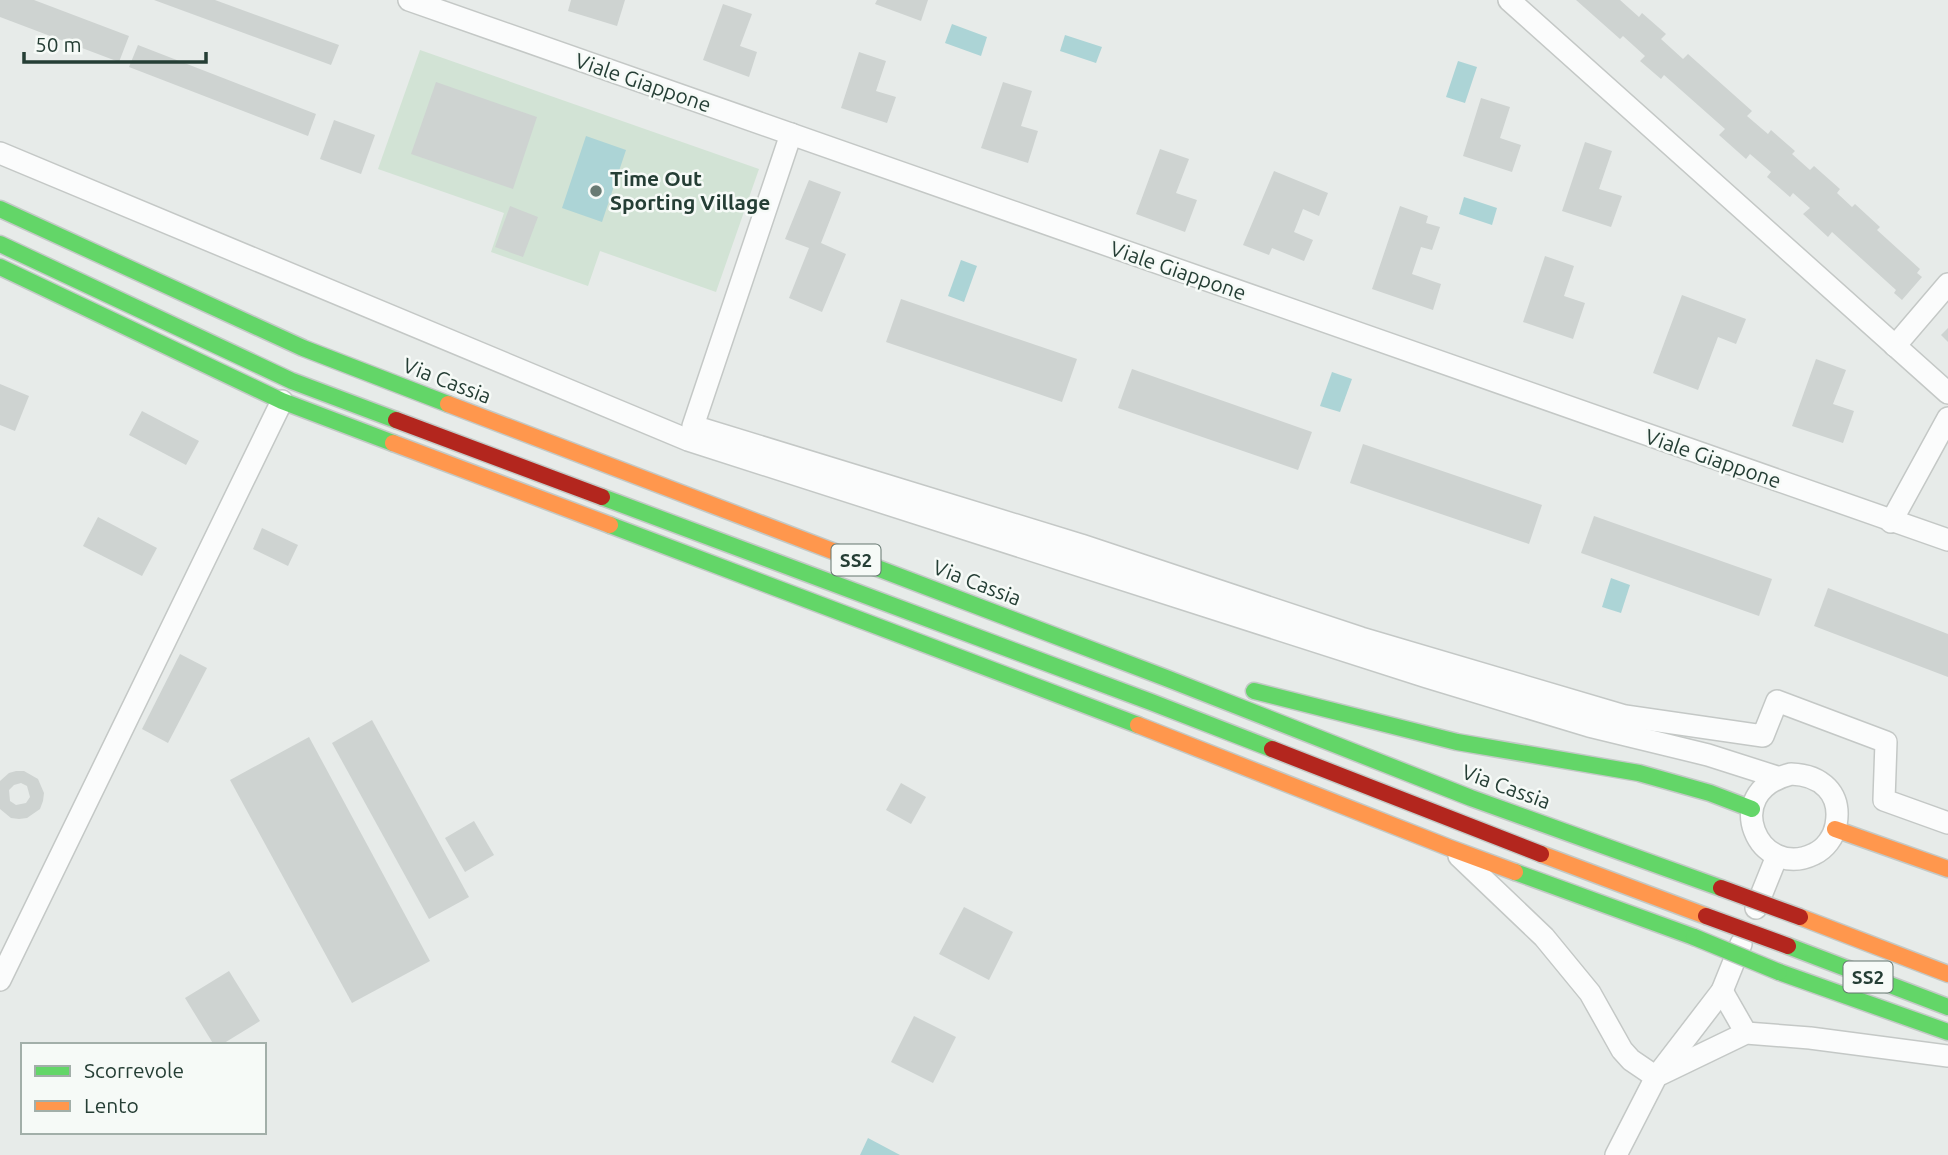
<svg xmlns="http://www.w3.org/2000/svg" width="1948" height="1155" viewBox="0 0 1948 1155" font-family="Ubuntu,sans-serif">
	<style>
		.green { fill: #d2e3d5 }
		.water { fill: #acd4d6 }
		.building { fill: #ced3d1; fill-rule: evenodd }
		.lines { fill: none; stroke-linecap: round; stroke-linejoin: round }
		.street-casing { stroke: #c4c8c6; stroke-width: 24 }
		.fast-casing { stroke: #c3c9c6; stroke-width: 19 }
		.slow-casing { stroke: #c3c9c6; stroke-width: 19 }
		.jam-casing { stroke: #c3c9c6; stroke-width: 19 }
		.street { stroke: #fbfcfc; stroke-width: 21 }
		.fast { stroke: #63d668; stroke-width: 16 }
		.slow { stroke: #ff974d; stroke-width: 16 }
		.jam { stroke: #b3261e; stroke-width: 16 }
		.fast-bridge-casing { stroke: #c3c9c6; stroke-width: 19; stroke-linecap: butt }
		.jam-bridge-casing { stroke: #c3c9c6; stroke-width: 19; stroke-linecap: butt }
		.fast-bridge { stroke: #63d668; stroke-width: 16 }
		.jam-bridge { stroke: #b3261e; stroke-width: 16 }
		.poi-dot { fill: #697b74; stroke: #f6faf7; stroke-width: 2.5 }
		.labels { text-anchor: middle; stroke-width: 5; stroke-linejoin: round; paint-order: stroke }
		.shield { fill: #f6faf7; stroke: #64766f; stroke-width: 2 }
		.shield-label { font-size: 19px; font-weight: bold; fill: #253e35 }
		.street-label { font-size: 21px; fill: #253e35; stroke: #f6faf7 }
		.poi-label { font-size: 21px; font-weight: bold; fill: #253e35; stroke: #f6faf7; text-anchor: start }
	</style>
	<rect width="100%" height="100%" fill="#e7ebe9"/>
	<!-- green -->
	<path class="green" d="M420 50 759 169 716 292 600 251 588 286 491 252 504 213 378 169Z"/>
	<!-- water -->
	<g class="water">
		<path d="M952 24 987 37 981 56 945 43Z"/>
		<path d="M1065 35 1102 47 1096 63 1060 51Z"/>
		<path d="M1458 61 1477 67 1465 103 1446 97Z"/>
		<path d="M586 136 626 150 602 222 562 208Z"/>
		<path d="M1464 197 1497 208 1492 225 1459 214Z"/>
		<path d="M961 260 977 266 964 302 948 296Z"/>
		<path d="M1332 372 1352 379 1340 412 1320 406Z"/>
		<path d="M1611 578 1630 585 1621 613 1602 607Z"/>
		<path d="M868 1138 900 1155H860Z"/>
	</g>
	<!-- building -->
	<g class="building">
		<path d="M0 0H34L129 36 119 62 0 17Z"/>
		<path d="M154 0H215L339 45 331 65Z"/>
		<path d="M571 0H625L617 26 568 11Z"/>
		<path d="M877 0H928L921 21 875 4Z"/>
		<path d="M1576 0H1620L1639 17 1642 13 1666 34 1661 39 1683 59 1688 54 1752 111 1747 116 1768 134 1771 130 1795 151 1792 154 1810 170 1814 166 1840 189 1837 193 1852 207 1855 204 1880 227 1877 230 1920 269 1917 273 1922 277 1902 300 1894 293 1896 290 1832 232 1828 237 1803 214 1810 208 1793 193 1790 197 1767 177 1771 172 1750 154 1746 159 1719 135 1725 129 1664 75 1661 79 1640 61 1645 56 1623 36 1620 39Z"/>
		<path d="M723 4 752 14 740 46 757 52 749 77 703 60Z"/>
		<path d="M138 45 316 114 308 136 129 67Z"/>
		<path d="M859 52 886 61 876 91 896 97 887 123 841 108Z"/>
		<path d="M436 82 537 117 513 189 411 154Z"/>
		<path d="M1003 82 1032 91 1021 126 1038 131 1028 163 981 148Z"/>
		<path d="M1481 98 1510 107 1500 138 1521 145 1512 172 1463 156Z"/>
		<path d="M334 120 375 135 361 174 320 159Z"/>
		<path d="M1585 142 1612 151 1599 189 1622 196 1611 227 1562 211Z"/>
		<path d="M1160 149 1189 159 1176 193 1197 200 1185 232 1136 214Z"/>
		<path d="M1274 171 1328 193 1319 216 1303 209 1294 232 1313 240 1304 261 1272 248 1269 255 1243 245Z"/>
		<path d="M809 180 841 192 821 243 846 254 822 312 789 298 809 248 785 239Z"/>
		<path d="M510 206 538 217 523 257 495 247Z"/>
		<path d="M1400 206 1428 216 1426 223 1440 227 1432 250 1421 247 1412 274 1441 284 1433 310 1372 289Z"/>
		<path d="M1545 256 1574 266 1564 296 1585 303 1573 339 1523 322Z"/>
		<path d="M1682 295 1746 319 1736 344 1718 337 1698 390 1653 373Z"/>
		<path d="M901 299 1077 359 1062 402 886 342Z"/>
		<path d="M1948 328V342L1941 335Z"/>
		<path d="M1816 359 1846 370 1833 404 1854 411 1843 443 1792 426Z"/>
		<path d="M1132 369 1312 432 1298 470 1118 408Z"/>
		<path d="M0 384 29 396 15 431 0 425Z"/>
		<path d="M142 411 199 441 186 465 129 435Z"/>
		<path d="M1363 444 1542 505 1529 544 1350 483Z"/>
		<path d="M1594 516 1772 579 1759 616 1581 553Z"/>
		<path d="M98 517 157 548 142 576 83 546Z"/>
		<path d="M262 528 298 545 288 566 253 549Z"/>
		<path d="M1828 588 1948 634V677L1814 626Z"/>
		<path d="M180 654 207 668 168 743 142 729Z"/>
		<path d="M372 720 469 897 429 919 332 743Z"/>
		<path d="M309 737 430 961 352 1003 230 780Z"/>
		<path d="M16 771H24L38 779 44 793 43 801 40 809 27 818 19 819 11 818 0 809V781L9 773ZM21 783 27 786 30 797 26 803 16 805 10 801 9 790 14 785Z"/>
		<path d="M901 783 926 797 911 824 886 810Z"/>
		<path d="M474 821 494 855 465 872 445 838Z"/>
		<path d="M964 907 1013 932 989 980 939 954Z"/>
		<path d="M229 971 260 1021 221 1045H214L185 998Z"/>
		<path d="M914 1016 956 1037 933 1083 891 1062Z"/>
	</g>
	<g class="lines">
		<defs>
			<g id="street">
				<path d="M409 0 1948 540"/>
				<path d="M1509 0 1948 393"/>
				<path d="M791 134 693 426 1081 545 1361 638 1625 716 1763 736 1777 701 1886 742 1884 800 1948 823"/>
				<path d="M0 153 688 440 1427 677 1589 726 1708 755 1777 777"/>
				<path d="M1895 346 1948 284"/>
				<path d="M1891 522 1948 418"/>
				<path d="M1791 774C1821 775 1842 793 1836 825 1834 837 1825 849 1814 854 1759 881 1718 792 1791 774Z"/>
				<path d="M1459 856 1544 937 1590 993 1622 1050 1631 1060 1656 1077"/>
				<path d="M1756 908 1777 856"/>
				<path d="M0 980 282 401"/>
				<path d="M1722 991 1746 1033"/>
				<path d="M1661 1074 1746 1033 1810 1038 1948 1056"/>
				<path d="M1616 1155 1656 1077 1722 991 1741 944"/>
			</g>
			<g id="fast">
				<path d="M0 209 303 348 448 404"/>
				<path d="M0 244 292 381 396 420"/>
				<path d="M0 267 282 401 393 443"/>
				<path d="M602 497 1151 702 1272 749"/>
				<path d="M610 525 1138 725"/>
				<path d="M843 555 1166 678 1471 798 1721 888"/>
				<path d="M1254 691 1457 742 1639 773 1710 793 1752 809"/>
				<path d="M1515 872 1694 937"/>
				<path d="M1788 946 1948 1007"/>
				<path d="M1779 972 1948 1032"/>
			</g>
			<g id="slow">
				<path d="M448 404 843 555"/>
				<path d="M393 443 610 525"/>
				<path d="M1138 725 1450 848 1515 872"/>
				<path d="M1835 829 1948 869"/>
				<path d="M1541 854 1706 916"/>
				<path d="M1800 917 1948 974"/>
			</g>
			<g id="jam">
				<path d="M396 420 602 497"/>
				<path d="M1272 749 1541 854"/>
			</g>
		</defs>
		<!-- street casing -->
		<use href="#street" class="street-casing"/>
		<!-- fast casing -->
		<use href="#fast" class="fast-casing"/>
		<!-- slow casing -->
		<use href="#slow" class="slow-casing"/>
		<!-- jam casing -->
		<use href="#jam" class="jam-casing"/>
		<!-- street -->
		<use href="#street" class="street"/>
		<!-- fast -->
		<use href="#fast" class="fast"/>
		<!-- slow -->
		<use href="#slow" class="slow"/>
		<!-- jam -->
		<use href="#jam" class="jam"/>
		<defs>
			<path id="fast-bridge" d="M1694 937 1779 972"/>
			<g id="jam-bridge">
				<path d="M1721 888 1800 917"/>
				<path d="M1706 916 1788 946"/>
			</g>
		</defs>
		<!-- fast-bridge casing -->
		<use href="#fast-bridge" class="fast-bridge-casing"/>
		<!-- jam-bridge casing -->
		<use href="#jam-bridge" class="jam-bridge-casing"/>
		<!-- fast-bridge -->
		<use href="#fast-bridge" class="fast-bridge"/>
		<!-- jam-bridge -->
		<use href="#jam-bridge" class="jam-bridge"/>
	</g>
	<!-- markers -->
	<circle class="poi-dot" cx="596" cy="191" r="7"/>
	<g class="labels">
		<!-- shield labels -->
		<g class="shield">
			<rect x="831.5" y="544.5" width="49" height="31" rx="5"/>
			<rect x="1843.5" y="961.5" width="49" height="31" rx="5"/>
		</g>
		<g class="shield-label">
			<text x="856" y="567">SS2</text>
			<text x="1868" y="984">SS2</text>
		</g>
		<!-- street labels -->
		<g class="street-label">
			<text transform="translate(643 83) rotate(19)" y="7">Viale Giappone</text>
			<text transform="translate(1178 271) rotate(19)" y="7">Viale Giappone</text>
			<text transform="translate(447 381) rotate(21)" y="7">Via Cassia</text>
			<text transform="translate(1713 459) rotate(19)" y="7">Viale Giappone</text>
			<text transform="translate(977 583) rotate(21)" y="7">Via Cassia</text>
			<text transform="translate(1506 787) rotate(20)" y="7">Via Cassia</text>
		</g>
		<!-- poi labels -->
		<g class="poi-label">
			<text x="610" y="186">Time Out<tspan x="610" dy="24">Sporting Village</tspan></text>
		</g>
	</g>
	<!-- legend -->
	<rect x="21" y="1043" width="245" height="91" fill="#f6faf7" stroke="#a2afa9" stroke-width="2"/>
	<rect x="35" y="1066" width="35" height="10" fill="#63d668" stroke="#a2afa9" stroke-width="2"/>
	<text x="84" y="1078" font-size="21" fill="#253e35">Scorrevole</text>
	<rect x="35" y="1101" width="35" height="10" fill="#ff974d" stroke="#a2afa9" stroke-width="2"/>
	<text x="84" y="1113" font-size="21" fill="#253e35">Lento</text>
	<!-- scale -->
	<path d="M24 52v10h182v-10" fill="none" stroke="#253e35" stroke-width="3.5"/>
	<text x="35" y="52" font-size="21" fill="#253e35" stroke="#f6faf7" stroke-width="5" paint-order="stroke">50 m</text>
</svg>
